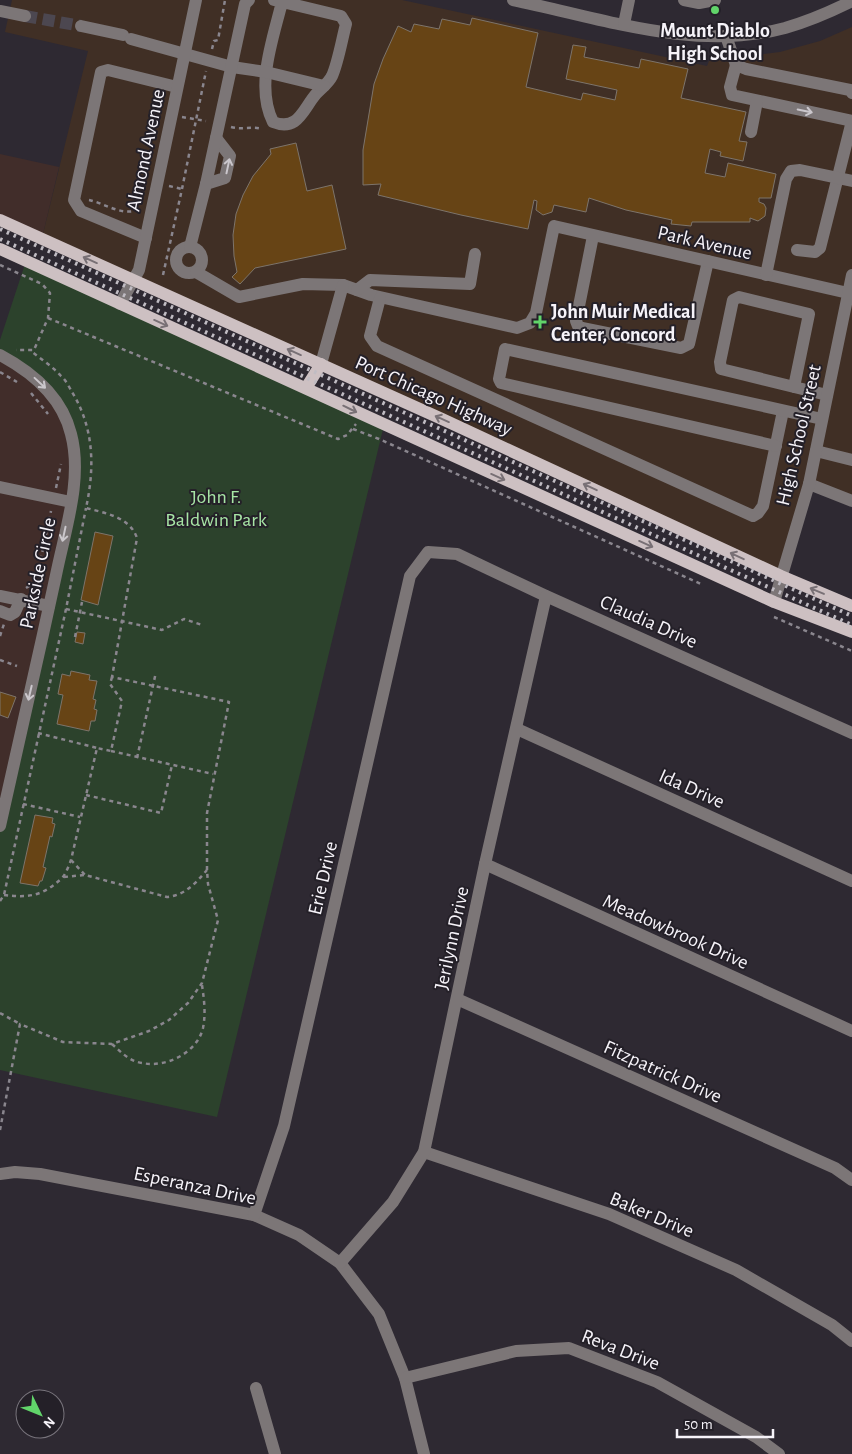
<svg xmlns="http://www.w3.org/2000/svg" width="852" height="1454" viewBox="0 0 852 1454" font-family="'Alegreya Sans',sans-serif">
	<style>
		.commercial { fill: #412d2a }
		.medical { fill: #402f25 }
		.green { fill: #2c422c }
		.building { fill: #674415; stroke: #7d746b }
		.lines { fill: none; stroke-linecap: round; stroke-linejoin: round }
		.minor-tunnel { stroke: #4c4750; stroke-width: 12; stroke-dasharray: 12 6; stroke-linecap: butt }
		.path { stroke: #8a868e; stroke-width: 2.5; stroke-dasharray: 4 4; stroke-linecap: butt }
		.minor { stroke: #7c7677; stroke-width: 12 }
		.major { stroke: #cdc0c2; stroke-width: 12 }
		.rail { stroke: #c0bcc3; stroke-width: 4; stroke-dasharray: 2.5 5; stroke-linecap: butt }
		.oneway { stroke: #cbc7cc }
		.oneway2 { stroke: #787075 }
		.poi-dot { fill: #61d46a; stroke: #242028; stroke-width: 2 }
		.labels { text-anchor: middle; stroke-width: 4; stroke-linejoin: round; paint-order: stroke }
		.poi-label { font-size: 20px; font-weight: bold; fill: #f6f3f9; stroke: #242028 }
		.street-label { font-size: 20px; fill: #f6f3f9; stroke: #242028 }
		.park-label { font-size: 20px; fill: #a7e5a5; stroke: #242028 }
	</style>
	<rect width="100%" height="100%" fill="#2e2932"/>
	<!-- commercial -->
	<g class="commercial">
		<path d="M0 154 59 167 42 238 0 220Z"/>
		<path d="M0 355 52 394 76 459 0 826Z"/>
	</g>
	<!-- medical -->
	<path class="medical" d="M12 0H402L707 66 709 61 780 52 820 41 852 27V501L809 485 781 576 42 238 88 51 5 32Z"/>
	<!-- green -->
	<path class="green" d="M26 261 384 425 217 1117 0 1070V826L76 459 52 394 0 355V340Z"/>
	<!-- building -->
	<g class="building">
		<path d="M472 18 538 33 526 87 581 100 583 93 615 100 617 90 566 79 573 45 586 47 584 57 639 68 641 59 688 69 681 98 746 112 739 141 747 142 743 161 720 156 721 152 710 149 705 173 725 177 728 163 776 174 771 198H759V202L764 204 766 208 765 216 758 221 750 218V222H692L691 226 671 224 672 220 626 210 589 198 586 212 554 205 552 212 543 215 536 210 537 201 534 200 528 229 461 215 378 195 381 184 363 185V150L374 84 383 59 398 26 411 32 414 24 439 29 442 19 470 25Z"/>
		<path d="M296 143 307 191 332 185 346 249 255 268 240 284 232 277 237 272 234 256 233 235 236 214 243 195 253 176 271 154 270 149Z"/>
		<path d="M95 532 113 536 98 605 81 600Z"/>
		<path d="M77 632 85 633 83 644 75 642Z"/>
		<path d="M71 671 90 675 89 680 97 681 93 699 96 700 94 709 97 710 95 721H91L89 731 57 724 63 695 58 694 62 674 70 676Z"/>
		<path d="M0 692 16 697 8 718 0 715Z"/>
		<path d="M35 815 53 818 52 823 55 824 52 837 50 836 43 867 46 868 42 881H40L38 886 20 883Z"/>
	</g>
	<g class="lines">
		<!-- minor-tunnel -->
		<path class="minor-tunnel" d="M25 16 81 26"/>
		<!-- path -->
		<g class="path">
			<path d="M212 49 214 41 218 40 225 0"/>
			<path d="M182 117 206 121"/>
			<path d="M231 127C242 130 252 126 262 129"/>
			<path d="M169 186 182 189"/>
			<path d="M89 200C104 203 121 216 137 210L147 164"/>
			<path d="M0 265 42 284 50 293 48 318 34 350H16"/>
			<path d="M163 275 182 189 206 71"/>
			<path d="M48 318 338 439 347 435 356 424"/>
			<path d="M0 372 17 382"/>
			<path d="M31 393 48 414"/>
			<path d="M353 429 379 439 701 584"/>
			<path d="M56 488 61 464"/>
			<path d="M26 588 36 582"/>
			<path d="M34 591 51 511"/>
			<path d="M66 609 162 630 184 619 202 625"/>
			<path d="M29 613 27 624 32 626"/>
			<path d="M774 617 852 651"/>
			<path d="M0 636 4 624"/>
			<path d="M75 637 82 602"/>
			<path d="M0 660 17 666"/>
			<path d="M38 733 97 748"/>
			<path d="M111 751 213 774"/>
			<path d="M137 758 156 672"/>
			<path d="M86 795 161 813 172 765"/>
			<path d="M23 804 80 817"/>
			<path d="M71 860 85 875"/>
			<path d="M64 877 85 875 167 897C185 895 195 884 207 870"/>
			<path d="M4 895C29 898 43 896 62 878 66 874 69 865 71 860L97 748 111 751 122 701 110 684 112 677"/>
			<path d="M0 901 4 895 66 609 86 508"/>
			<path d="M0 1013 20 1024"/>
			<path d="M112 1044C121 1052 129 1061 142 1063 166 1068 197 1053 203 1028 206 1013 204 999 202 985"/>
			<path d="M0 1130 20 1024 63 1042 112 1044 149 1031 169 1020 188 1003 202 983 218 920 208 884 207 870V813L229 702 112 677 137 538C130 517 105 513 86 508 95 467 94 428 72 392 69 387 66 380 61 376 53 367 41 359 31 351"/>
		</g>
		<!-- minor -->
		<g class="minor">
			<path d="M274 0 341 16 346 24C342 39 338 63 332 76 328 84 321 88 316 94 303 109 298 132 273 122 255 86 273 39 282 2"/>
			<path d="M513 0C601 18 695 52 785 28 809 21 830 12 852 1"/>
			<path d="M684 0 699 3 715 0"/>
			<path d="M0 11 25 16"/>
			<path d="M624 24 629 0"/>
			<path d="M81 26 123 35"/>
			<path d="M726 36 736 65 746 69 850 90 852 93"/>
			<path d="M131 39 232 67 266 72 324 86"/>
			<path d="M736 65 730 87 732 95 852 121"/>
			<path d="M751 132 757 101"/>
			<path d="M206 184 225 178 230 156 216 138"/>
			<path d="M593 236 576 321 578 326 582 328 681 348 689 344 708 261"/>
			<path d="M146 238 81 211 74 200 101 72 108 70 177 87"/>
			<circle cx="189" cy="260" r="13"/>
			<path d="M190 247 206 184 245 4 249 0"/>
			<path d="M797 250 815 252 820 248 852 121"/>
			<path d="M196 272 239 297 303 284 343 285 371 295 517 328 530 323 536 313 554 226 848 293"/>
			<path d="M766 275 786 179 791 171 800 170 852 181"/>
			<path d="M357 290 370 280 470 284 475 254"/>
			<path d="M380 298 370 336 377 346 753 516 758 513 763 506 783 411"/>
			<path d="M120 304 139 270 196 0"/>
			<path d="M0 355C32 372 62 397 71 434 83 479 65 530 56 575 38 659 18 743 0 826"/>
			<path d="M321 364 343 285"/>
			<path d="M794 387 809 314 739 297 733 300 720 362 721 369 827 395"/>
			<path d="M776 446 501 383 499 379 505 349 822 419"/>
			<path d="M816 451 852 460"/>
			<path d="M809 484 852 501"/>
			<path d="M0 487 71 502"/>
			<path d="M0 596 49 606"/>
			<path d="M774 602 809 484 852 275"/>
			<path d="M0 611 10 615 15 612 21 599"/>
			<path d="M517 729 852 881"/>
			<path d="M485 864 852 1031"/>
			<path d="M457 999 835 1168 852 1180"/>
			<path d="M424 1152 609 1214 736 1270 832 1325 852 1341"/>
			<path d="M0 1174 15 1172 40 1174 254 1215 299 1235 340 1263 379 1314 405 1378 424 1454"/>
			<path d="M254 1215 284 1126 410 576 428 552 457 554 546 596 852 733"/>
			<path d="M340 1263 393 1202 424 1152 485 864 546 596"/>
			<path d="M405 1378 516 1351 569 1348 657 1382 756 1437 779 1454"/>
			<path d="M256 1388 275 1454"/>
		</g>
		<!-- major -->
		<g class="major">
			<path d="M0 220 442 419 781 576 852 606"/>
			<path d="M0 249 774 602 852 632"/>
			<path d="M306 388 321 364"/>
		</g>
		<!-- rail -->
		<g class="rail">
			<path d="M0 229 852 616"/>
			<path d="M0 239 852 625"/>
		</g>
	</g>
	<!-- one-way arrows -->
	<defs><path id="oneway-shaft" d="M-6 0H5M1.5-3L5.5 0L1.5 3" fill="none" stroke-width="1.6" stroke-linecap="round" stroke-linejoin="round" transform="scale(1.25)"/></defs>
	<g class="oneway">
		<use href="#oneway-shaft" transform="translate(805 111) rotate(12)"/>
		<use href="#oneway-shaft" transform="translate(228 166) rotate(-78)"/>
		<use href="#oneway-shaft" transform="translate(40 383) rotate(43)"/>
		<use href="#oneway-shaft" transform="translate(64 534) rotate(102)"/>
		<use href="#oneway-shaft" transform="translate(30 693) rotate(103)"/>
	</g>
	<g class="oneway2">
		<use href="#oneway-shaft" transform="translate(90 260) rotate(-156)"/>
		<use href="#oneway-shaft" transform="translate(161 323) rotate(24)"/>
		<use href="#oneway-shaft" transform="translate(294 352) rotate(-156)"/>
		<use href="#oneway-shaft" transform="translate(350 409) rotate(26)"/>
		<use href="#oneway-shaft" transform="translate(442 419) rotate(-156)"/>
		<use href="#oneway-shaft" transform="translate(498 477) rotate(24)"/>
		<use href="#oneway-shaft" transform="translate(590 487) rotate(-155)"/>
		<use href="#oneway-shaft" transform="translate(646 544) rotate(24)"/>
		<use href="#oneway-shaft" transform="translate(737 556) rotate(-155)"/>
		<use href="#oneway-shaft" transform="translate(817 591) rotate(-157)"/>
	</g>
	<!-- markers -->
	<g class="poi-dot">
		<circle cx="715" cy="10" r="5"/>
		<path d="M537.5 314.5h5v5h5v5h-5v5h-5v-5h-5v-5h5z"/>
	</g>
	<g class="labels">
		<!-- poi labels -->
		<g class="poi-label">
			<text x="715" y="37">Mount Diablo<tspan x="715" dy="23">High School</tspan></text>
			<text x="551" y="318" text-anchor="start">John Muir Medical<tspan x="551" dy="23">Center, Concord</tspan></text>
		</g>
		<!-- street labels -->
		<g class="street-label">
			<text transform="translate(145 150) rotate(-78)" y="7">Almond Avenue</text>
			<text transform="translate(705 242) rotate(13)" y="7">Park Avenue</text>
			<text transform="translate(434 395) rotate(24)" y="7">Port Chicago Highway</text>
			<text transform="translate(798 435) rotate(-77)" y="7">High School Street</text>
			<text transform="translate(37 573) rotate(-78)" y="7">Parkside Circle</text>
			<text transform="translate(649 621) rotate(24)" y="7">Claudia Drive</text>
			<text transform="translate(692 788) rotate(24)" y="7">Ida Drive</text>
			<text transform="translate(322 878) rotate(-77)" y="7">Erie Drive</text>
			<text transform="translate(676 931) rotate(24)" y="7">Meadowbrook Drive</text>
			<text transform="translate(451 938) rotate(-78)" y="7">Jerilynn Drive</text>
			<text transform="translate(663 1071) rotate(24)" y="7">Fitzpatrick Drive</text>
			<text transform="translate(195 1185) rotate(12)" y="7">Esperanza Drive</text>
			<text transform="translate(652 1214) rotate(23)" y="7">Baker Drive</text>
			<text transform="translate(621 1349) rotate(21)" y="7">Reva Drive</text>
		</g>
		<!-- park labels -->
		<g class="park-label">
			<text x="216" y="503">John F.<tspan x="216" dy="23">Baldwin Park</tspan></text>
		</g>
	</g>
	<!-- north arrow -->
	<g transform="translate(40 1414) rotate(133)"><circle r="24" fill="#242028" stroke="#78747c"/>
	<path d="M0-4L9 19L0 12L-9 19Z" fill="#61d46a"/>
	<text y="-8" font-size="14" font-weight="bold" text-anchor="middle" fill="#f6f3f9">N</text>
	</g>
	<!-- scale -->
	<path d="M677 1429v8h96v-8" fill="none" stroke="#f6f3f9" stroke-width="2.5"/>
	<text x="684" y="1429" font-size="15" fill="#f6f3f9" stroke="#242028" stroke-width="4" paint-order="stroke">50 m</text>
</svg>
